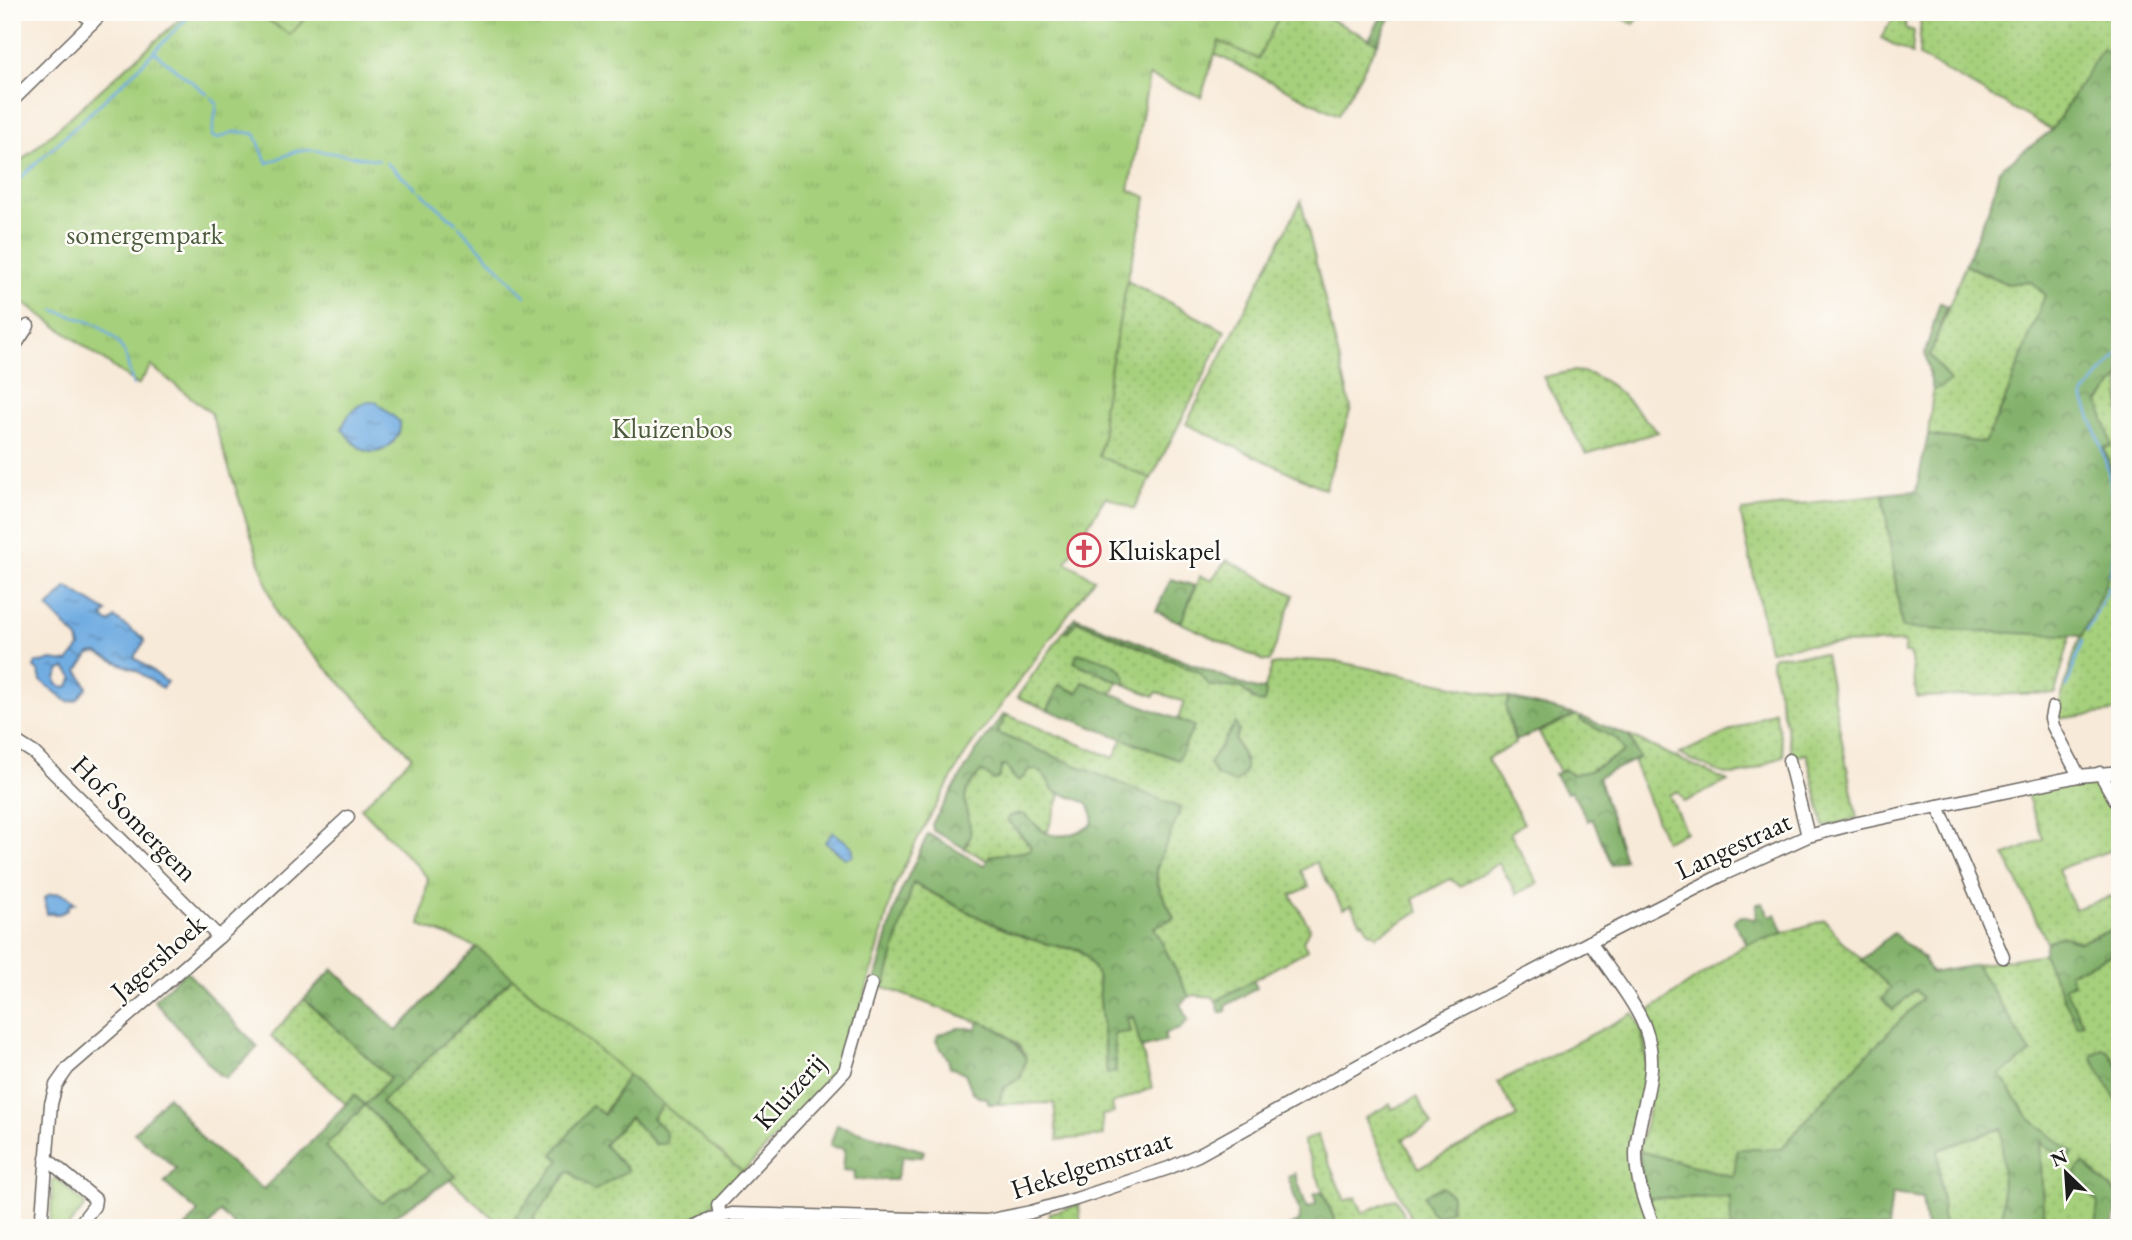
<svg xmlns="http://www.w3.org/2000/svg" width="2132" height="1240" viewBox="0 0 2132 1240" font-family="'EB Garamond',serif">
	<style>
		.grass { fill: url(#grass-dots); stroke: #61764c; stroke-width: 2; fill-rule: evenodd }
		.forest { fill: url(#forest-crowns); stroke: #506744; stroke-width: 2; fill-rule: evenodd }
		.park { fill: url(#park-tufts); stroke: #61764c; stroke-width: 2 }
		.water { fill: url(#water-ripples); stroke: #47647f; stroke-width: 2; fill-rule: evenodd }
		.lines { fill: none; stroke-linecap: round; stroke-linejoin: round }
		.stream { stroke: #72ade2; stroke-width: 2.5 }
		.minor-casing { stroke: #69645e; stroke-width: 15 }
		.minor { stroke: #fff; stroke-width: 12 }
		.labels { text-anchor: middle; stroke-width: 5; stroke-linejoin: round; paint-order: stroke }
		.park-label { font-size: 28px; fill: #4c5b3e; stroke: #fdfcf7 }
		.poi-label { font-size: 28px; fill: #1c1c1c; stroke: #fdfcf7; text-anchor: start }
		.street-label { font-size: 28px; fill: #1c1c1c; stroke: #fdfcf7 }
	</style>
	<defs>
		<pattern id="grass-dots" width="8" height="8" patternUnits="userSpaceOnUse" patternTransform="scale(1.75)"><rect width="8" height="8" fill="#a6d07c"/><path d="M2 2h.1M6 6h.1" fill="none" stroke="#8eb26b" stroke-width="1.8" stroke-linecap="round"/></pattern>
		<pattern id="forest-crowns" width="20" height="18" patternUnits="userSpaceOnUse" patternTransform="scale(1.75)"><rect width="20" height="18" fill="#84b26c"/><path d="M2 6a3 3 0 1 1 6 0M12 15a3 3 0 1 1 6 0" fill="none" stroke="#6b9058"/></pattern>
		<pattern id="park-tufts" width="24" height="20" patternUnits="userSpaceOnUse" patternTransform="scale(1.75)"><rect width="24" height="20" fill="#a6d07c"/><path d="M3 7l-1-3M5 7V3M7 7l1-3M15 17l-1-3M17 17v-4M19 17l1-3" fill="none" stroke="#8eb26b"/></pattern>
		<pattern id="water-ripples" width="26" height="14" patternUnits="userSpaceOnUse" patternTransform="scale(1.75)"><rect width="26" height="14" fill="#72ade2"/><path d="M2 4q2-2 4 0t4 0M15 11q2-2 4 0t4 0" fill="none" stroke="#5d8cb6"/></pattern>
	</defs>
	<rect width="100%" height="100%" fill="#fdfcf7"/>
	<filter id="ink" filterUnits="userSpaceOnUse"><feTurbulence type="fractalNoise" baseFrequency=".0143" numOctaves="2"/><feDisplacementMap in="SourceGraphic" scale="14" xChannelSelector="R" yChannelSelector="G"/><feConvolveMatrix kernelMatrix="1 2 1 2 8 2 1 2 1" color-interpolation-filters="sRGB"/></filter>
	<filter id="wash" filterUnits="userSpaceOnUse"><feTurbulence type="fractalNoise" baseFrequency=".00686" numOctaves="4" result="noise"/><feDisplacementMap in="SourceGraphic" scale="28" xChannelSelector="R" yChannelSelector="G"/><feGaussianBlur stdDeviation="1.57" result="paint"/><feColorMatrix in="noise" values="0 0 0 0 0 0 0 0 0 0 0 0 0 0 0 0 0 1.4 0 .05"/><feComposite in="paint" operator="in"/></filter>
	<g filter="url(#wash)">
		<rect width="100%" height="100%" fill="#f8ead9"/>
		<!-- grass -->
		<g class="grass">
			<path d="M256 12H311L290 35Z"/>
			<path d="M1281 12H1316L1378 43 1338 115 1215 54 1219 41 1258 59Z"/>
			<path d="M1610 12H1644L1634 24Z"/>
			<path d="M1897 12H1906L1905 28 1914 31 1912 54 1881 38Z"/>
			<path d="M1921 12H2107L2120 19V59L2102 50 2052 130 1919 56Z"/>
			<path d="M1301 201 1351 408 1325 489 1186 424Z"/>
			<path d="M1965 265 2007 284 2030 281 2045 295 2004 403 1984 443 1928 435 1933 391 1950 381 1930 355Z"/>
			<path d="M1127 281 1225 331 1202 380 1151 479 1099 457 1104 432 1102 412Z"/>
			<path d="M1573 371C1610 372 1633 408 1658 432L1586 454 1543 377Z"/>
			<path d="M2120 377V711L2055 719 2077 645 2101 595 2119 524 2115 484 2104 447 2111 445 2099 402Z"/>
			<path d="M1883 494 1902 628 2071 634 2055 693 1917 697 1910 653H1905L1904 642 1805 645 1769 650 1741 515 1743 511Z"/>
			<path d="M1227 560 1294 595 1270 661H1264L1181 623 1200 576 1211 580Z"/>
			<path d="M1076 621 1199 672C1209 690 1224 685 1241 688L1253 700 1266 695 1265 688 1272 665 1305 660 1340 662 1510 698 1506 709 1515 744 1487 759 1524 823 1510 833 1538 883 1517 894 1499 863 1460 886 1450 879 1413 899 1419 911 1376 936 1373 932 1370 933 1363 922 1361 923 1351 905 1343 909 1316 862 1301 871 1309 887 1291 895 1310 928 1303 941 1307 950 1216 1001 1213 997 1195 995 1189 997 1154 927 1174 918C1157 882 1151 883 1164 844L996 732 1007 715 1114 758 1123 738 1177 759 1194 726 1178 719 1184 702 1157 692 1154 696 1126 685C1128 658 1092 663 1074 662L1118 682 1112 694 1083 682 1079 693 1059 685 1048 710 1017 697 1064 631 1067 632ZM1239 730 1235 740 1246 761 1217 776 1209 764Z"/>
			<path d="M1825 654 1857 818 1824 827 1807 754 1793 757 1771 660 1774 656Z"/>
			<path d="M1775 711 1784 755C1730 784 1733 779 1679 754Z"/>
			<path d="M1576 715 1618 740 1625 752 1589 771 1572 775 1565 770 1560 772 1539 732Z"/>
			<path d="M1629 736 1728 781 1684 802 1678 791 1669 795 1686 832 1665 841 1633 760 1639 757Z"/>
			<path d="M1002 765 1007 767 1013 778H1023L1029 769H1035L1047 776 1052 789 1060 795 1047 833 1018 813 1009 817 1008 821 1030 845V850L988 861 964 848C977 832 965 817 965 800 965 788 975 779 982 771L1000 774Z"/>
			<path d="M2090 778 2095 780 2120 819V847L2058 869 2074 909 2120 894V927L2080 942C2069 936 2058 936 2047 942L2005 856 2043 839 2026 792Z"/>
			<path d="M913 883C965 910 1019 944 1079 950 1088 958 1094 967 1098 978L1107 1073 1116 1071 1114 1034 1127 1018 1133 1016 1152 1088 1112 1104 1114 1113 1102 1115 1103 1136 1058 1140 1054 1103 998 1104 1004 1088 1021 1077 1026 1058 1019 1045 1000 1030 874 984 875 981H886Z"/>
			<path d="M1825 920 1841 940 1892 988 1893 1009 1915 990 1923 998 1831 1092 1781 1149 1735 1177 1639 1151 1650 1105 1642 1016 1744 945Z"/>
			<path d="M2120 951V1070L2107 1050 2102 1049 2093 1054 2092 1058 2120 1107V1200L2115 1192 2083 1163 2074 1175 2099 1203 2095 1228H2044L2040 1141 2073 1153 2030 1119 1999 1075 2031 1053 1976 965 2043 954 2077 1025 2082 1022 2063 987 2068 973Z"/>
			<path d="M513 978 628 1074 603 1115 593 1106 553 1155 561 1160 507 1228H504L451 1180 455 1177 381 1102Z"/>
			<path d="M304 999 390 1078 365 1105 429 1171 382 1203 324 1147 365 1105 354 1095 346 1104 271 1036Z"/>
			<path d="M1634 1013 1642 1032 1647 1071 1634 1140 1651 1228H1415L1365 1118 1390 1104 1393 1109 1417 1097 1432 1125 1403 1139 1419 1168 1517 1117 1498 1082Z"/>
			<path d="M663 1104 743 1172 703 1214 679 1228H527L569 1171 628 1170 603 1145 630 1117 655 1144 652 1118Z"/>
			<path d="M2003 1127V1228H1944L1938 1150Z"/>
			<path d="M1317 1135 1345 1201 1356 1197 1363 1213 1396 1198 1409 1228H1338L1303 1141Z"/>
			<path d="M1731 1197V1228H1658L1645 1198Z"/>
			<path d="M1079 1205 1081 1228H1051L1049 1213Z"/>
			<path d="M726 1220 844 1223V1228H716L714 1222Z"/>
		</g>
		<!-- forest -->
		<g class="forest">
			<path d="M1384 12H1393L1378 43 1369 39Z"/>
			<path d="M2102 49 2120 59V377L2099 402 2112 446 2104 448C2111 472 2118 496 2119 522 2119 562 2098 601 2082 636L1902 628 1883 494 1916 491 1928 435 1984 443 2004 403 2045 295 2030 281 2008 284 1965 265 1991 202 1999 170 2052 130Z"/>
			<path d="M1940 302 1947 306 1930 355 1950 381 1933 391 1925 353Z"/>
			<path d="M1171 579 1195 586 1181 623 1156 611Z"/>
			<path d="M1075 617 1249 687 1261 690 1265 688 1266 695 1264 702 1259 703 1241 688 1210 686 1199 672 1077 621 1067 632 1064 631Z"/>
			<path d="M1078 653C1094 658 1128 662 1126 685L1074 662Z"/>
			<path d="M1083 682 1194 726 1178 760 1048 710 1059 685 1078 693Z"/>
			<path d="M1510 698 1576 715 1516 741 1506 709V704Z"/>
			<path d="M1004 714 1007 715 997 733 1181 808 1156 869 1157 883 1174 918 1154 927 1189 997 1180 1004 1188 1020 1180 1029 1164 1034 1166 1041 1141 1048 1133 1017 1127 1018 1130 1032 1114 1034 1116 1072 1107 1074 1098 978C1094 967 1088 958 1079 949 1019 944 966 910 913 883L886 982 875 981 897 900 928 834 984 866 990 856C1004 852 1016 855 1030 850V845L1008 821 1009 816 1023 814C1031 819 1036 827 1045 832 1059 840 1080 833 1092 824L1093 816 1088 803 1054 791C1046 779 1046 770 1029 769L1023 778 1017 781 1005 765 1002 766 999 778 994 780 982 771C975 779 965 788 965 800 965 818 978 832 964 848L933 830 932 824 975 753Z"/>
			<path d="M1581 717 1629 736 1639 758 1598 777 1625 860 1612 865 1592 818 1588 821 1571 791 1567 793 1554 774 1565 770 1572 775 1589 771 1624 752 1618 740 1580 720Z"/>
			<path d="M1235 723 1239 730 1235 740C1242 756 1254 771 1235 783L1217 776 1209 764Z"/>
			<path d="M1762 903 1770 916 1776 914 1784 933 1747 944 1734 922 1735 919 1742 916 1753 919 1756 917 1757 904Z"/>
			<path d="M2120 927V951L2069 973 2073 983 2064 987 2083 1023 2077 1026 2043 954 2047 942 2061 936 2080 942Z"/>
			<path d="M1893 933 1924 959 1931 973 1976 965 2031 1053 2000 1075 2030 1119 2073 1153 2068 1160 2040 1142 2044 1228H2003L2002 1128 1938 1150 1944 1228H1926L1922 1198 1892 1194 1888 1228H1731L1730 1197 1645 1198 1639 1151 1734 1177 1737 1149H1781L1831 1092 1922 998 1915 990 1893 1010 1882 999 1891 988 1861 960Z"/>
			<path d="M477 947 513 978 381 1102 456 1176 376 1228H237L220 1212 207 1228H185L198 1212 164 1183 177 1169 134 1133 168 1096 205 1142 263 1189 315 1138 354 1095 365 1105 390 1078 304 999 333 969 397 1031ZM365 1105 429 1171 382 1203 325 1147Z"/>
			<path d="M186 971 258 1047 226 1078 218 1074 154 1000Z"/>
			<path d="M1253 980 1257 988 1227 1005 1226 1011 1220 1013 1216 1001Z"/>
			<path d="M980 1021C1001 1029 1015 1039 1026 1058L1021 1077 1004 1088 998 1104H989L987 1098 978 1097 972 1091 965 1073 950 1067 948 1059 936 1041 938 1035 957 1028H976Z"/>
			<path d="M2102 1049 2107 1050 2120 1070V1107L2092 1058 2093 1055Z"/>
			<path d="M628 1074 663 1104 652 1118C661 1127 670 1131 665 1144H655L630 1117 604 1145 628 1170 594 1191 569 1171 527 1228H507L560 1160 553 1154 592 1105 604 1115Z"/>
			<path d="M837 1125 924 1151 922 1157 903 1156 896 1180H854L855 1171 843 1170 845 1149 830 1146Z"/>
			<path d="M2083 1163 2115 1192 2120 1200 2112 1228H2095L2098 1203 2073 1175Z"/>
			<path d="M1295 1173 1307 1208 1316 1204 1314 1194 1322 1191 1338 1228H1314L1313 1225 1307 1228H1284L1299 1222 1300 1214 1288 1176Z"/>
			<path d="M1442 1187 1452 1196 1451 1210 1437 1216 1430 1211 1424 1195Z"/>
		</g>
		<!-- park -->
		<g class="park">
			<path d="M188 12H256L290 35 311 12H1281L1258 59 1219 41 1201 97 1149 76 1129 190 1147 197 1127 281 1102 412 1104 432 1099 456 1151 479 1134 509 1106 496 1066 562 1094 579 966 753 918 838 894 888 871 975 843 1066 743 1172 477 947 420 925 428 878 361 808 412 757 278 618 211 413 151 366 138 385 12 294V169Z"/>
			<path d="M56 1178 86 1205 67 1228H50L53 1179Z"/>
		</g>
		<!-- water -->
		<g class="water">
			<path d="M367 402H376L400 422C402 436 388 452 373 452 360 452 350 439 342 429 345 418 356 404 367 402Z"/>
			<path d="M67 587 107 612 102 617 110 623 115 618 143 638 145 641 134 657 167 682 162 688 137 671 97 653 90 654 78 670 87 687 77 700 68 702 41 681 39 672 34 668 36 662 42 663 51 660 68 662 80 647 78 639 48 608ZM65 668 73 677 69 686 63 687 57 684 56 678 60 670Z"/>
			<path d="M833 832 853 847V856L845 858 825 842Z"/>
			<path d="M58 893 67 896 75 903 68 906V910L59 914H47L44 898 50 894Z"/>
		</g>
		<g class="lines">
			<!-- stream -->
			<g class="stream">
				<path d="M268 12H274"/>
				<path d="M154 52 207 94"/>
				<path d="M211 97 217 104 212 135 214 138C222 139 223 135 231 133 238 131 247 132 255 134L267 163 297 151 312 150 379 160"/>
				<path d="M386 163 417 189"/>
				<path d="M12 186 131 75 193 12"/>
				<path d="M421 192 456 223"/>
				<path d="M459 226 525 296"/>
				<path d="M54 310 96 324"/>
				<path d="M98 325 114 338"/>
				<path d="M116 340 125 353 133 385"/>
				<path d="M2110 575C2125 514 2107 457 2084 400V394L2120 351"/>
				<path d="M2087 631 2107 592 2108 586"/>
				<path d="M2067 687 2082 641"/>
			</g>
		</g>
	</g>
	<g filter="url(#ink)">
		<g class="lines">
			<defs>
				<g id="minor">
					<path d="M82 12 92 23"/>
					<path d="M12 101 103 12"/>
					<path d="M12 350 28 326"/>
					<path d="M2053 708 2051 718 2053 726 2079 776"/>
					<path d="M12 739 34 753 219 937"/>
					<path d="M1789 760 1808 836"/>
					<path d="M2100 773 2120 808"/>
					<path d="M1938 806 2003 957"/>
					<path d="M1590 942C1606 966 1636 1003 1645 1028 1663 1076 1636 1111 1636 1155 1636 1180 1645 1204 1654 1228"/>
					<path d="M46 1158 95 1199 94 1206 77 1228"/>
					<path d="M720 1215 718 1205 845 1071 871 984"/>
					<path d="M41 1228 51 1104 56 1085 68 1068 219 937 348 817"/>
					<path d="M693 1228 710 1219 732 1214 987 1221 1031 1212 1076 1199 1169 1168 1198 1155 1426 1028 1590 942 1724 874 1808 836 1858 823 2079 776 2120 772"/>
				</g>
			</defs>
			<!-- minor casing -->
			<use href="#minor" class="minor-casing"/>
			<!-- minor -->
			<use href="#minor" class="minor"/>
		</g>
	</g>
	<!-- icons -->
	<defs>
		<symbol id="church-ring" viewBox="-11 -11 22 22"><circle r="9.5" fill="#fdfcf7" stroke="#d1495b" stroke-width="1.5"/><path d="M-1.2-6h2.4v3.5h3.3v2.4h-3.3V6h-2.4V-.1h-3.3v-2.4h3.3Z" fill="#d1495b"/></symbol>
	</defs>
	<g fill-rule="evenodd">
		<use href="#church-ring" x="1065" y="531" width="38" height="38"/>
	</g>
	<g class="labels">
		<!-- park labels -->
		<g class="park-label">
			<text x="145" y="244">somergempark</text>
			<text x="672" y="438">Kluizenbos</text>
		</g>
		<!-- poi labels -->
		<g class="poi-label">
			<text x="1108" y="560">Kluiskapel</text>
		</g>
		<!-- street labels -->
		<g class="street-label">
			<text transform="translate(135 818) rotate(45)" y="10">Hof Somergem</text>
			<text transform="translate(1733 845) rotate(-25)" y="10">Langestraat</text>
			<text transform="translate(158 957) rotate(-41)" y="10">Jagershoek</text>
			<text transform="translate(789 1091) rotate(-48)" y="10">Kluizerij</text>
			<text transform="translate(1091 1164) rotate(-18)" y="10">Hekelgemstraat</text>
		</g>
	</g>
	<!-- margin -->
	<rect width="2132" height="1240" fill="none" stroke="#fdfcf7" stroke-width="42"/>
	<!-- north arrow -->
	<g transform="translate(2066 1173) rotate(335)" stroke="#fdfcf7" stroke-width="5" paint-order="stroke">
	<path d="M0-5L12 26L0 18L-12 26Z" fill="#1c1c1c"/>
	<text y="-10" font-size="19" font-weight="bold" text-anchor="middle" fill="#1c1c1c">N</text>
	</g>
</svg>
